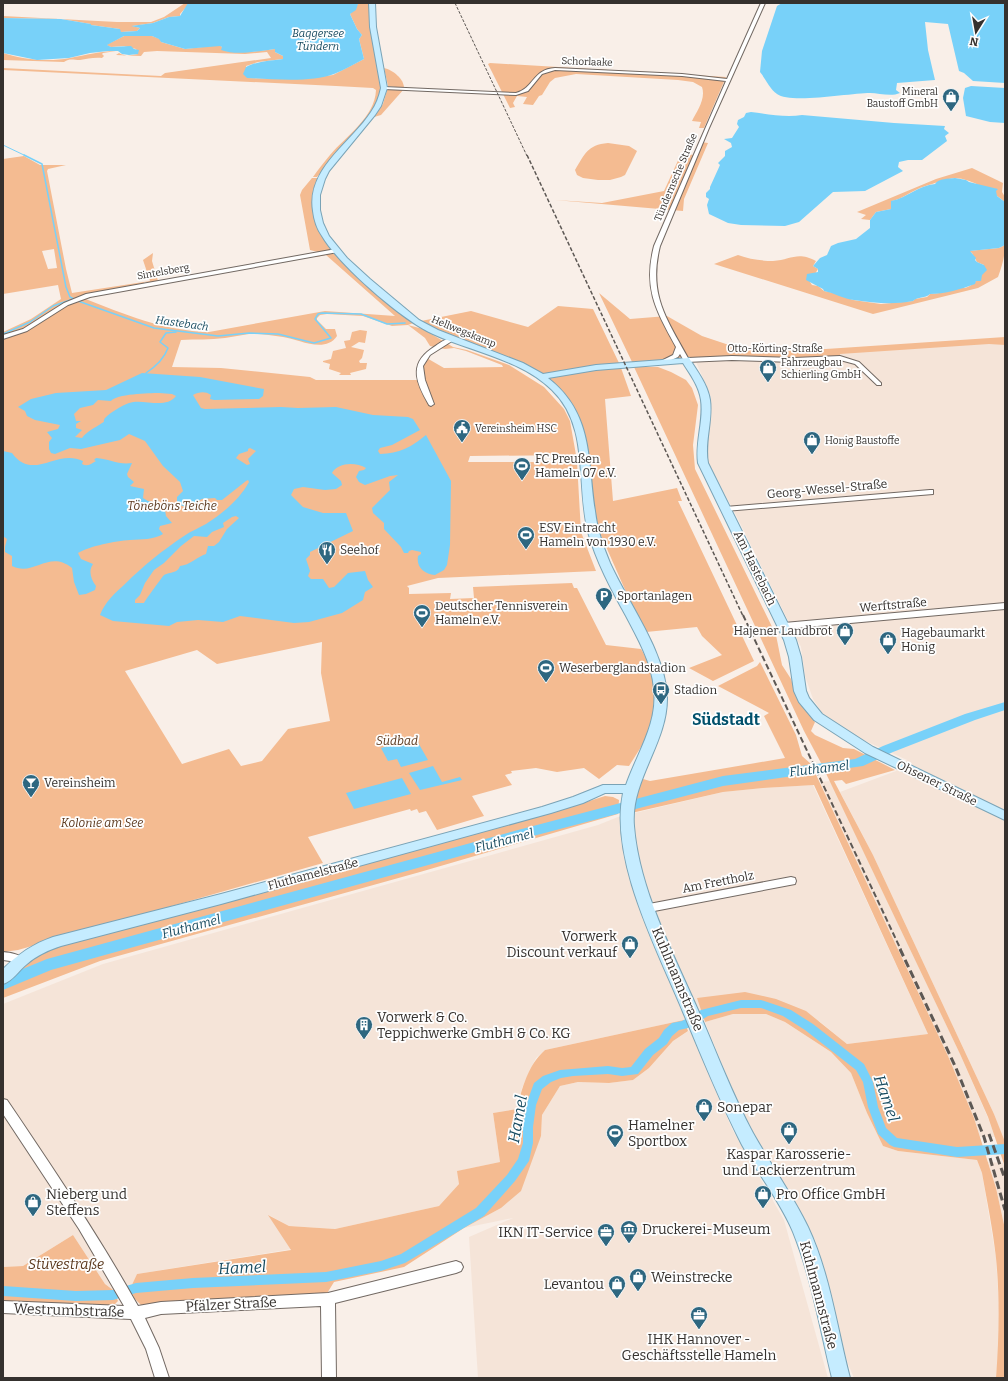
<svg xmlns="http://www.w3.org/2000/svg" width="1008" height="1381" viewBox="0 0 1008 1381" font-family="Bitter,serif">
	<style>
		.built { fill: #f5e4d8 }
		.green { fill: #f4bb91; fill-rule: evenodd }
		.water { fill: #78d1f9; fill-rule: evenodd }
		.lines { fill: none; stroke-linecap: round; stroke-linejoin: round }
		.stream-far1 { stroke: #78d1f9; stroke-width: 1 }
		.stream { stroke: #78d1f9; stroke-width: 1.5 }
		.canal { fill: #78d1f9; fill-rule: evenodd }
		.river { fill: #78d1f9; fill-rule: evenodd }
		.minor-casing { stroke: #726963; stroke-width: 2 }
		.major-casing { stroke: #7aa3b6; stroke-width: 2 }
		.minor { fill: #fff; fill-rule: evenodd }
		.major { fill: #c5ecff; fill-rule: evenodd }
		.rail-far3 { stroke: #5d5854; stroke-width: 1; stroke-dasharray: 3 1.5; stroke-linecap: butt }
		.rail-far2 { stroke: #5d5854; stroke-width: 1.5; stroke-dasharray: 4 2; stroke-linecap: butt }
		.rail-far1 { stroke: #5d5854; stroke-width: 2; stroke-dasharray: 6 3; stroke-linecap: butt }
		.rail { stroke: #5d5854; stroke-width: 3; stroke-dasharray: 8 4; stroke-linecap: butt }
		.labels { text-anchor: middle; stroke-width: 3.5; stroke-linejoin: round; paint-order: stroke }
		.far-street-label { font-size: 10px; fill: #35312e; stroke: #fefefe }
		.far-poi-label { font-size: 10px; fill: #35312e; stroke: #fefefe; text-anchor: start }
		.far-water-label { font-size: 11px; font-style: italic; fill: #174a5f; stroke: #fefefe }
		.poi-label { font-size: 12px; fill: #35312e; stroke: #fefefe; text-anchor: start }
		.street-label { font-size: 12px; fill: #35312e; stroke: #fefefe }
		.park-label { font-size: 12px; font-style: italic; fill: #5b381d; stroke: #fefefe }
		.water-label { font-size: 13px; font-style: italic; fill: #174a5f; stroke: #fefefe }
		.near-poi-label { font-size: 14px; fill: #35312e; stroke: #fefefe; text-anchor: start }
		.near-street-label { font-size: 14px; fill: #35312e; stroke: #fefefe }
		.near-park-label { font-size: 14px; font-style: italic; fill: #5b381d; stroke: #fefefe }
		.district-label { font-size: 16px; font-weight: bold; fill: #00506b; stroke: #fefefe }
		.near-water-label { font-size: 16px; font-style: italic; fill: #174a5f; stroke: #fefefe }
	</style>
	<rect width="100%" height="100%" fill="#f9efe8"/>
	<!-- built -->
	<g class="built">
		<path d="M1005 340V1142H1004L994 1114 909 932 873 855 840 792 896 771 907 760 859 738 824 716 813 699 805 676 801 647 737 517 708 462 704 445 708 430 711 397 694 357Z"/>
		<path d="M830 781 960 1054 988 1118 995 1137H980L974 1118 948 1056 820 782Z"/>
		<path d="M813 785 928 1034 847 1044 819 1021 698 998 701 1010 684 1020 545 1050 536 1058 530 1070 522 1088 517 1109 493 1113 500 1162 458 1171 459 1184 439 1206 335 1229 289 1226 269 1215 292 1249 137 1274 130 1289 113 1290 105 1284 73 1235 23 1266 3 1267V1004L103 964 598 825 618 817 723 792 763 788Z"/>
		<path d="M733 1014H766L785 1022 831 1052 851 1073 867 1113 883 1146 898 1151 977 1160 982 1173 996 1258 999 1306V1345L996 1378H854L848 1364 816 1242 744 1118 705 1022Z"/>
		<path d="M690 1030 732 1129 784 1220 828 1378H478L469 1237 513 1218 464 1228 501 1208 541 1136 542 1115 560 1086 578 1082 609 1083 633 1080 649 1068 673 1041Z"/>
		<path d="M988 1162 1003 1163 1005 1167V1229L996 1188Z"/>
	</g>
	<!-- green -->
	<g class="green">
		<path d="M185 3H188V5L180 14V16L169 17 153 23 132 26 140 28 137 31 121 32 119 31 120 29 91 25V24L61 19 3 18V16L117 22H151L164 17Z"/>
		<path d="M356 3H372L383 97 361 129 317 177H313C318 170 324 162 330 155 346 136 375 117 376 90L373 88 336 86 3 70V68L161 76 165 73 271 58 267 52 245 54 157 51 144 52 141 56 116 55 119 53C126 57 130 55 138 54L136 49 124 46 111 47 106 45 124 36H152L160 39 161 42 185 49 220 45 225 51 249 52 275 49V52L283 56V59L258 62 246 66 247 78 303 79 333 75 364 59 359 39 362 35 357 29 350 14 358 4Z"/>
		<path d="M116 51 103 53 102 54 104 56 102 58C94 57 87 59 80 60 73 60 70 58 64 62L3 60V53C24 60 49 62 70 58 86 55 100 51 116 51Z"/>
		<path d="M490 63 726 77 704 128H699L701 122 692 121C697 111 706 99 702 87L693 82 678 80 576 74 555 78 550 82 542 95 539 96 533 105 523 104 527 97 517 96 513 103 515 107 510 108 488 64Z"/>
		<path d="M384 68C393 70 404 79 404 88L388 86Z"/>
		<path d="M389 89H404L381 115 374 117 383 104 387 90Z"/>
		<path d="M701 142 708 143 684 199 683 211 555 200 602 203 664 191 681 154 695 155Z"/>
		<path d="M608 143 629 146 637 151 625 175 621 177 610 180H598L583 178 577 175 575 170C585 154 587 145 608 143Z"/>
		<path d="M24 156 40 165H66L48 169 47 171 66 269 72 293 150 281 143 260 153 253 152 261 158 281 150 283 145 282 142 284 87 295 23 329 3 336V332L31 319 61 299 58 285 3 294V159ZM54 249 57 268 48 269 42 251Z"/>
		<path d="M972 168 1003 183 1002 192 1005 197V202C991 191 973 179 955 178 949 178 926 186 920 188 910 192 902 199 892 201L891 209 876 212 870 220 861 219 866 215 857 212 936 179Z"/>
		<path d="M312 178H321L315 208 328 241 416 322 408 325 423 329 453 347 467 350 509 365 544 387 564 409 570 421 576 455 470 456 468 462H577L581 532 596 571 438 578 407 586 409 588V594L451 593 450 599 474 598 473 587 572 583 574 588H577L606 645 641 649 651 666 656 696 651 725 646 739 629 766 617 765 599 779 584 768 557 772 536 768 511 771 512 773 505 775 512 785 472 796 484 816 437 830 426 811 419 813 417 809 411 811 410 809 308 837 323 863 18 950 3 952V338L35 326 65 306 83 298C124 314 164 331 209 332L325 311 395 316 326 255 316 257 315 256 322 253 310 250 300 195 302 190ZM327 314 363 316 392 326 408 325 425 338 430 346 445 349 454 348 466 351 502 365 503 367 444 368 425 357 418 373 420 380H316L310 377 221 368 172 367 181 340C196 339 210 340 225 338 233 337 241 335 249 334 260 333 272 336 283 337 298 339 325 354 337 336L335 329H326L317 320V318L320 315ZM322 642 321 673 330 721 288 729 262 761 241 766 229 749 182 764 125 671 197 650 217 664Z"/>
		<path d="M1005 245C1005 256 1002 266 998 277L978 288 873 314 714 264 738 255C749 259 761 261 773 261 791 260 797 251 816 261L813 266 818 269 810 282 812 285 818 286 824 291 834 293 853 300 881 304 913 301 915 299 927 297 930 294C941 294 949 290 958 288 959 288 964 288 965 288 976 285 981 275 984 265L977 262 972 253 969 251 999 248Z"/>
		<path d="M599 293 630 319 667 316 702 336 732 346 754 349 796 351 1005 337V345L989 344 840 354V358L686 360 633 364Z"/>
		<path d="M558 306 593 309 620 365 631 396 605 399 613 501 677 488 682 501H678L754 661 713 681 689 668 722 655 702 636 697 627 646 632 634 610 600 533H593L578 419 543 377 416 322 471 311 528 327Z"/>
		<path d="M360 330 367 331 365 343 359 342 351 347 364 350 362 358 359 361 360 363H367L366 369 350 373 351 375H339L341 373 329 369 330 364 323 362V361L331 359 333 351 346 348 344 341 350 340 352 332Z"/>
		<path d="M634 367H658L671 372 686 380 692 388 698 405 693 445 695 469 776 635 782 665 791 679 797 697 815 722 811 731 815 735 843 748 854 749 895 770 846 784 842 780 834 781 873 855 994 1114 1005 1142V1167L988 1117 960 1054 821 763 804 731Z"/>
		<path d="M760 662 796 735 802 756 811 764 948 1056 974 1118 996 1188 1005 1229V1378H996C999 1338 1000 1298 996 1258 993 1230 987 1201 982 1173L977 1160 898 1151 883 1146 867 1113 851 1073 831 1052 785 1022 766 1014H733L705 1022 697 998 745 992 776 999 806 1011 847 1044 928 1034 814 785 763 788 723 792 627 814 636 777 650 781 785 758 764 716 769 713 718 686 757 666Z"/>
		<path d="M605 796 613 797 619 800 618 814 420 872 100 961 3 998V987L28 960 43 951 574 806Z"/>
		<path d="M684 1020 688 1031 673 1041 649 1068 633 1080 609 1083 578 1082 560 1086 542 1115 541 1136 521 1191 501 1208 464 1228 404 1267 334 1282 326 1295 151 1306 141 1305 135 1299 130 1289 137 1274 291 1250 268 1215 289 1226 335 1229 439 1206 459 1184 457 1171 500 1162 493 1113 517 1109C522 1088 528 1065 545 1050Z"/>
		<path d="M73 1235 105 1284 113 1290 118 1301 111 1308 3 1303V1267L23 1266Z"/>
	</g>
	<!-- water -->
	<g class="water">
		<path d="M188 3 358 4 356 10 350 14 357 29 362 35 359 39 364 59C354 64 344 70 334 74 311 83 272 79 247 78L243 74 246 67C257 61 270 61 283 59V56L275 52V49C258 51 237 56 221 50L222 47 220 46 185 49 161 42 159 39 152 36H124L107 45 111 47 131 46 134 49 139 50 138 54 129 55 122 54 118 51H108L90 53 69 58 37 60 3 53V18L61 19 91 24V25L120 29 121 32 137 31 140 28 131 26 153 23 169 17 180 16Z"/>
		<path d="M782 3H1005V83L973 81 964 73 959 71 948 24 925 22 928 50 935 80 897 83 896 90 900 93C891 97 879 93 870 93 851 93 790 104 777 94 770 89 765 78 760 72L762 51 777 6Z"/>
		<path d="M971 86 1005 88V123L990 122 966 116 963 98 965 88Z"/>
		<path d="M751 112C767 114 786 118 802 115L894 123 945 126 944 129 949 133 945 136 947 141 922 160H908L899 162 898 167 903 171 865 191 833 192 799 222 785 226 741 225 728 223 709 214 707 205 709 199 706 197V193L710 189V187L720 165 718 163 725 156V151L732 147 731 143 724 139 732 138 739 127 737 124 738 120 744 117 746 113Z"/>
		<path d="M955 178 966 180 969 182 998 189 996 191 997 196 1005 202V245L999 248 970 251 976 258 975 260 977 262 984 265 987 270 982 275 981 281H976L975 284C962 289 944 294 930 294 925 299 918 296 913 301 893 305 874 303 854 300 844 299 834 293 824 291L823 289 806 280 807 274 818 272V269L813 266 820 258 827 255 831 246 838 243 856 239 870 228V220L876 212 891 209V201C907 198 919 185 935 184 939 178 948 179 955 178Z"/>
		<path d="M142 373 200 377 264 389 263 396 259 399 214 400 210 399 211 395C205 391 199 392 193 395L201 408 205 409 281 407 298 408 336 407 373 415 408 417 413 419 420 430 392 445 380 448 378 451 380 454C400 453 410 448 426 435L451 481 450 545 447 565 444 570 435 575C424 574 416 567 418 556L421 554V552L412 550 409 551 408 553H404L401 547 384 529V523L373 513 372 508 390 490 389 482 398 475 390 476 365 485 359 482 356 477 359 471 364 470 366 468C356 462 338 462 332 473L341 481 342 485 336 489 325 490 303 487 294 489 291 495 303 507 323 513H346L353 531 310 552V555L306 559 310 571 308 576 311 579H323L329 588 334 587 348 573 365 571 368 580 373 587 365 592 363 600 342 613 309 622 294 623 240 616 223 622 198 620 177 622 169 626 113 621 100 615C105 602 115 593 125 584 143 566 163 550 184 536 191 531 199 528 206 524 223 513 239 500 249 482L248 480 246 481 222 500H217L215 498 202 499 196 502 195 505C189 508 182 507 177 503V497L183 491 180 482 163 466 145 441 129 434 120 440 81 449 70 448 55 454 51 453 49 449V442L52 438 47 432 58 429 60 425 35 420 27 416 25 411 18 407 31 399 56 393 106 390ZM159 393 172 394 176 396C165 410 143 398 129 403 121 406 111 412 105 418 102 423 106 420 102 423 95 428 87 431 82 438L75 437 82 430 76 428V424L81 421H76L74 414 80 408 93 405 98 400 111 401C116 394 149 393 159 393ZM250 448 256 451 248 459 250 464 247 465 236 458 239 454 248 451V449ZM236 516 239 518 227 529 219 542 214 546H208L206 554C197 557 190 565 180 566 178 573 170 572 164 575 163 576 146 599 144 603H135V600L140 595 145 583 154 570 164 563 181 546 194 536 207 537 212 532 224 527 223 523 232 517Z"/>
		<path d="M3 451 12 453C33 482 57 448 83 461L82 464C87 467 91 464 96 461L94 460 96 458C110 459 118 465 132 463L127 474 128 477 134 482 130 486 144 489 143 498 148 501 164 504 166 516 172 523 160 526 159 529 163 534C153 540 142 539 130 540 115 541 90 546 78 553L81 559 93 564C88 571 91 579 96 586L95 590 86 594 79 595 74 582 72 568C49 549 34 577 12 566V556L5 552V547L7 539 3 536Z"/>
		<path d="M416 739 428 760 401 767 397 759 388 761 381 748Z"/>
		<path d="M433 766 442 782 460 777 462 780 420 790 409 773Z"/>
		<path d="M402 778 411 794 354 809 346 793Z"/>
	</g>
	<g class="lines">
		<!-- stream-far1 -->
		<path class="stream-far1" d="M3 145 26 156"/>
		<!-- stream -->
		<g class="stream">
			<path d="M24 155 42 164 66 287 70 297 78 301 154 328 218 336 249 333 278 334 314 343 331 338 315 319 318 314 322 313 361 314 387 324 405 323"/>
			<path d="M3 334 30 322 53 306 73 299"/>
			<path d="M146 373C155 367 164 359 168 348L160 342 166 333 176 332"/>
		</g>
		<!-- canal -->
		<path class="canal" d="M741 1000H761L791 1010 813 1024 864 1064 873 1082 878 1107 886 1128 897 1138 957 1147 1005 1144V1154L957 1157 894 1147 890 1145 878 1134 877 1131 868 1107 863 1082 856 1070 805 1030 783 1016 761 1008H741L708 1016 688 1028 679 1030 672 1036 667 1044 653 1055 638 1074 622 1076 608 1074 573 1076 561 1078 551 1082 542 1089 536 1105 533 1127V1143L529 1161 515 1181 484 1216 405 1263 381 1271 326 1282 193 1288 136 1293 113 1300 76 1301 3 1296V1286L76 1291 113 1290 136 1283 193 1278 326 1272 381 1261 401 1254 476 1208 507 1175 518 1159 523 1143V1127L526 1105 534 1083 543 1076 560 1070 608 1066 622 1068 631 1067 645 1049 659 1038 664 1030 672 1023 682 1021 701 1010Z"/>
		<!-- river -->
		<path class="river" d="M1005 702V710L975 720 893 752 863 766 723 786 518 840 51 970 3 990V977L47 959 518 830 723 776 855 759 883 746 965 714Z"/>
		<defs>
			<g id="minor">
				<path d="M761 3H765L709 128 660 246C648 294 666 318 688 358L732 356 794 358 840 356 859 362 881 383V385H877L855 364 840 360 794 362 732 360 686 362 684 361 680 354 678 357 662 364 659 362 673 355 676 347C656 310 643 289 654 246L726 81 682 76 555 70 542 74 528 91 516 95 384 89 382 88 384 87 516 93C534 88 533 69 555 68L682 74 727 79Z"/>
				<path d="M336 249 338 250V252L90 297 68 305 27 331 3 339V335L23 329 64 303 86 294Z"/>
				<path d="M450 338 452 339V341L430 355 423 366 425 380 434 404 431 406 429 405C417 384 408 365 431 349 437 345 443 340 450 338Z"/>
				<path d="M930 490H933V494L725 511 721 509 725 507Z"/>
				<path d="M1005 603V609L784 629 780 626 784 623Z"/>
				<path d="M791 877 795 878 796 881 795 884 649 912 645 911 644 908 645 905 649 904Z"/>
				<path d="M3 952C11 953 21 954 25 961L24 964 20 965 10 961 3 960Z"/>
				<path d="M3 1099 7 1100C53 1168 98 1235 138 1306L161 1302 328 1293 456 1261 461 1263 463 1267 461 1271 456 1273 335 1303 336 1378H322L321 1306 161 1314 145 1318 159 1348 169 1378H155L146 1349 131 1319 3 1313V1301L124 1306 79 1229 3 1114Z"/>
			</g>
			<path id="major" d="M369 3H375L376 27 387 88 381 106 375 115 329 171 325 179 320 195V210L323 223 329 236 347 258 370 279 419 320 438 330 523 363 543 374 596 365 689 358C697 371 708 385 710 400 713 421 704 442 708 463L796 640 801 657 806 691 809 698 822 714 873 747 1005 811V820L865 753 814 720 799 702 794 691 789 657 784 640 698 463C695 442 704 421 701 400 699 386 690 374 683 363L596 370 548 378C594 414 587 460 595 511 597 529 603 546 610 563 628 603 666 653 667 697 668 743 630 780 634 826 639 889 673 953 698 1010 716 1051 732 1094 753 1133 771 1165 792 1194 808 1227 830 1274 837 1328 850 1378H832C820 1329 812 1279 793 1232 780 1201 758 1174 742 1145 720 1102 702 1057 683 1012 658 951 609 860 623 793H605L583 803 551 813 221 904 61 946C49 950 37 955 27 964 19 970 13 981 3 984V969C18 954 33 944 53 937L221 894 542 807 573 797 603 785H626C637 753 658 724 654 689 652 663 638 639 626 616 611 589 596 561 588 532 576 485 590 426 552 390 520 359 472 352 433 334 402 320 339 265 322 236 317 229 314 220 313 211 306 169 351 143 371 112 376 105 379 97 381 88L370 27Z"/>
		</defs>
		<!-- minor casing -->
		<use href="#minor" class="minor-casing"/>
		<!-- major casing -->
		<use href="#major" class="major-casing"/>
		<!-- minor -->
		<use href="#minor" class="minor"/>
		<!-- major -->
		<use href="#major" class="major"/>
		<!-- rail-far3 -->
		<path class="rail-far3" d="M455 3 527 156"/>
		<!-- rail-far2 -->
		<path class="rail-far2" d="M527 155 743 616"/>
		<!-- rail-far1 -->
		<path class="rail-far1" d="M743 615 901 950"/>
		<!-- rail -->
		<g class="rail">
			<path d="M900 949 956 1068 984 1137 1005 1210"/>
			<path d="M989 1134 1005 1179"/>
		</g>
	</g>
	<!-- icons -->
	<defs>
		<symbol id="shop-pin" viewBox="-11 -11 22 30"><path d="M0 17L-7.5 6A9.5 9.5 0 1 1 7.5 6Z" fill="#2e6780" stroke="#fefefe"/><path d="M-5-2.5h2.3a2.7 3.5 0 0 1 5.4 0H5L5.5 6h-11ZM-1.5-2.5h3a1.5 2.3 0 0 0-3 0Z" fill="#fff"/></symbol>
		<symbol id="civic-pin" viewBox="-11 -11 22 30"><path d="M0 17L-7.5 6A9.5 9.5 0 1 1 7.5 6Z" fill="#2e6780" stroke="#fefefe"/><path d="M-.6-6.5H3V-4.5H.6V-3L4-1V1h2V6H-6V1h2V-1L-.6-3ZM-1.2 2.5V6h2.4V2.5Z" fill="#fff"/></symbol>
		<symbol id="stadium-pin" viewBox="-11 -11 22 30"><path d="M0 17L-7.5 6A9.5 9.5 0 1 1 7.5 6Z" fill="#2e6780" stroke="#fefefe"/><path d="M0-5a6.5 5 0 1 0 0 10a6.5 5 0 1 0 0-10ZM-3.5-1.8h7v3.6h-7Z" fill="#fff"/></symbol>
		<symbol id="restaurant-pin" viewBox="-11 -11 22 30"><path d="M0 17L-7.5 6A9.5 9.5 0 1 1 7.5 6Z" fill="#2e6780" stroke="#fefefe"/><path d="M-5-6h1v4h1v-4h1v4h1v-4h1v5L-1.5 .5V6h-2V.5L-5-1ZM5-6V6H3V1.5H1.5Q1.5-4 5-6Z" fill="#fff"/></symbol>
		<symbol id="parking-pin" viewBox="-11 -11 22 30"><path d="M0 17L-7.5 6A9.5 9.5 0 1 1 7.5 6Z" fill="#2e6780" stroke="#fefefe"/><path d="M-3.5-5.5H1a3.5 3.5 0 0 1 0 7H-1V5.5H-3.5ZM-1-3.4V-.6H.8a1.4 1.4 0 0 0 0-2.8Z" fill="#fff"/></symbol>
		<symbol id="bus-pin" viewBox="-11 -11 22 30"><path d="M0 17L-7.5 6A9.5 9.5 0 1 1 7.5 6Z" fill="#2e6780" stroke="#fefefe"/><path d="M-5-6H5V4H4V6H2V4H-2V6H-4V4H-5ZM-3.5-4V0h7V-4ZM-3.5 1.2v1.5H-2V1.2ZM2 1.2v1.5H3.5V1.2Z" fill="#fff"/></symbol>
		<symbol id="bar-pin" viewBox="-11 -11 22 30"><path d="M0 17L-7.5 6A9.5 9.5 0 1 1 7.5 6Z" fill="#2e6780" stroke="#fefefe"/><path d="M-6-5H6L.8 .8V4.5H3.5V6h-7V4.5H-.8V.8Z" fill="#fff"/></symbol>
		<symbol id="building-pin" viewBox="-11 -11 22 30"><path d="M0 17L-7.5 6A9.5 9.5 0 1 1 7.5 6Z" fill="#2e6780" stroke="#fefefe"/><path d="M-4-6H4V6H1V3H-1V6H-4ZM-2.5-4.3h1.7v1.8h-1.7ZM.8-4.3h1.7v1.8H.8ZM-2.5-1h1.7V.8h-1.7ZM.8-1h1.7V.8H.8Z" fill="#fff"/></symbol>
		<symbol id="museum-pin" viewBox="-11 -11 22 30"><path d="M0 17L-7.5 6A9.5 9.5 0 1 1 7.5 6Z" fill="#2e6780" stroke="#fefefe"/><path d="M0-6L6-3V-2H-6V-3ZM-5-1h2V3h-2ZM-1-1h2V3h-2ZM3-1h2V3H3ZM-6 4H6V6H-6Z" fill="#fff"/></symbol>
		<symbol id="office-pin" viewBox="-11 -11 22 30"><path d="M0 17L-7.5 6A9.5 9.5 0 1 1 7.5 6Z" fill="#2e6780" stroke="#fefefe"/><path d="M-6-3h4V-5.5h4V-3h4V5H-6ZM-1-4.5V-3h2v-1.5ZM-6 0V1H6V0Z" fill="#fff"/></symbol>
	</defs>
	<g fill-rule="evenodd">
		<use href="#shop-pin" x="941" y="87" width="20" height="27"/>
		<use href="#shop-pin" x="758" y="358" width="20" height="27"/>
		<use href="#civic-pin" x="452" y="418" width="20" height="27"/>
		<use href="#shop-pin" x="802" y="430" width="20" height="27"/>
		<use href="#stadium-pin" x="512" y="456" width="20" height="27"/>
		<use href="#stadium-pin" x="516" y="525" width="20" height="27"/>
		<use href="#restaurant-pin" x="317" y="540" width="20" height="27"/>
		<use href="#parking-pin" x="594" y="586" width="20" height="27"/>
		<use href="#stadium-pin" x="412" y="603" width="20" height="27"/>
		<use href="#shop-pin" x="835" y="621" width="20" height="27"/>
		<use href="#shop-pin" x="878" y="630" width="20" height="27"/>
		<use href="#stadium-pin" x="536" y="658" width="20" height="27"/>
		<use href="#bus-pin" x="651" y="680" width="20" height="27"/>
		<use href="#bar-pin" x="21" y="773" width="20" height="27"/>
		<use href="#shop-pin" x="620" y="934" width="20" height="27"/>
		<use href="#building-pin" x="354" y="1015" width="20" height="27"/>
		<use href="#shop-pin" x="694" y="1097" width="20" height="27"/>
		<use href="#shop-pin" x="779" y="1120" width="20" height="27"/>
		<use href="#stadium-pin" x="605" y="1123" width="20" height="27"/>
		<use href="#shop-pin" x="753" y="1184" width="20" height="27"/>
		<use href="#shop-pin" x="23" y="1192" width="20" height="27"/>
		<use href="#museum-pin" x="619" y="1219" width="20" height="27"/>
		<use href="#office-pin" x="596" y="1222" width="20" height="27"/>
		<use href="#shop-pin" x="628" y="1267" width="20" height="27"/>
		<use href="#shop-pin" x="607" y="1274" width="20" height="27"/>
		<use href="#office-pin" x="689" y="1305" width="20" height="27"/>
	</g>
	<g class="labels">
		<!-- far-street labels -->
		<g class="far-street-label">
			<text transform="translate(587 61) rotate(2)" y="4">Schorlaake</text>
			<text transform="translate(675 177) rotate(-67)" y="4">Tündernsche Straße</text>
			<text transform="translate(163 271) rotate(-10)" y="4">Sintelsberg</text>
			<text transform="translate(464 331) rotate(22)" y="4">Hellwegskamp</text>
			<text x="775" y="352">Otto-Körting-Straße</text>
		</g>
		<!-- far-poi labels -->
		<g class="far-poi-label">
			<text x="938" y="95" text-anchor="end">Mineral<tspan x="938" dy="12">Baustoff GmbH</tspan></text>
			<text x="781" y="366">Fahrzeugbau<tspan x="781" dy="12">Schierling GmbH</tspan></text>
			<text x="475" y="432">Vereinsheim HSC</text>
			<text x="825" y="444">Honig Baustoffe</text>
		</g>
		<!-- far-water labels -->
		<g class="far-water-label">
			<text x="318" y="37">Baggersee<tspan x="318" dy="13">Tündern</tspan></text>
			<text transform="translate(182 323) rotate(8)" y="4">Hastebach</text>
		</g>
		<!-- poi labels -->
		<g class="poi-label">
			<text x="535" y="463">FC Preußen<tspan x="535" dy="14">Hameln 07 e.V.</tspan></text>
			<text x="539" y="532">ESV Eintracht<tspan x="539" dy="14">Hameln von 1930 e.V.</tspan></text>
			<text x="340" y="554">Seehof</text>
			<text x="617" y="600">Sportanlagen</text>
			<text x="435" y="610">Deutscher Tennisverein<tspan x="435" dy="14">Hameln e.V.</tspan></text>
			<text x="832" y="635" text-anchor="end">Hajener Landbrot</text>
			<text x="901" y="637">Hagebaumarkt<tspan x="901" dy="14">Honig</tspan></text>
			<text x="559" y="672">Weserberglandstadion</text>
			<text x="674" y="694">Stadion</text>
			<text x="44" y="787">Vereinsheim</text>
		</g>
		<!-- street labels -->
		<g class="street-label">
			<text transform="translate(827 489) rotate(-5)" y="4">Georg-Wessel-Straße</text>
			<text transform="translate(755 568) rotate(64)" y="4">Am Hastebach</text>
			<text transform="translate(893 605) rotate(-5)" y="4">Werftstraße</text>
			<text transform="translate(937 783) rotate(26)" y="4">Ohsener Straße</text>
			<text transform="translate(313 874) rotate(-15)" y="4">Fluthamelstraße</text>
			<text transform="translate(718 882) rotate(-11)" y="4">Am Frettholz</text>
		</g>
		<!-- park labels -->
		<g class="park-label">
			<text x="172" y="510">Töneböns Teiche</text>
			<text x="397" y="745">Südbad</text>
			<text x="102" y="827">Kolonie am See</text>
		</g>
		<!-- water labels -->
		<g class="water-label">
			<text transform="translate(819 768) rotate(-7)" y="5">Fluthamel</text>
			<text transform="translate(504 840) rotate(-15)" y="5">Fluthamel</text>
			<text transform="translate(191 926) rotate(-15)" y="5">Fluthamel</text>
		</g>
		<!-- near-poi labels -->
		<g class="near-poi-label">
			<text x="617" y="941" text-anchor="end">Vorwerk<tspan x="617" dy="16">Discount verkauf</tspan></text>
			<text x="377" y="1022">Vorwerk &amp; Co.<tspan x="377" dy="16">Teppichwerke GmbH &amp; Co. KG</tspan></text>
			<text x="717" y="1112">Sonepar</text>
			<text x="628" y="1130">Hamelner<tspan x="628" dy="16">Sportbox</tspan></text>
			<text x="789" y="1159" text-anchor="middle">Kaspar Karosserie-<tspan x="789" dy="16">und Lackierzentrum</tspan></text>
			<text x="46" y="1199">Nieberg und<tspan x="46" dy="16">Steffens</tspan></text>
			<text x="776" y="1199">Pro Office GmbH</text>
			<text x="642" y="1234">Druckerei-Museum</text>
			<text x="593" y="1237" text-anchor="end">IKN IT-Service</text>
			<text x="651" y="1282">Weinstrecke</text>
			<text x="604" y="1289" text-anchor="end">Levantou</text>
			<text x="699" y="1344" text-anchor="middle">IHK Hannover -<tspan x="699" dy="16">Geschäftsstelle Hameln</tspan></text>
		</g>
		<!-- near-street labels -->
		<g class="near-street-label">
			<text transform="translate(678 979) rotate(67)" y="5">Kuhlmannstraße</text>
			<text transform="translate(819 1295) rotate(75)" y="5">Kuhlmannstraße</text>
			<text transform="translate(231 1304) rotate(-3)" y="5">Pfälzer Straße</text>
			<text transform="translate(69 1310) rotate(2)" y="5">Westrumbstraße</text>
		</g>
		<!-- near-park labels -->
		<g class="near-park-label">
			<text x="66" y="1269">Stüvestraße</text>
		</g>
		<!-- district labels -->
		<g class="district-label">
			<text x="726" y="725">Südstadt</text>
		</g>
		<!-- near-water labels -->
		<g class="near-water-label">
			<text transform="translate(887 1098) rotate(71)" y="6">Hamel</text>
			<text transform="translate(517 1119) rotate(-80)" y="6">Hamel</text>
			<text transform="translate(242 1267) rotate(-3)" y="6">Hamel</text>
		</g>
	</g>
	<!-- border -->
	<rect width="1008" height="1381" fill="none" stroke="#35312e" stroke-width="8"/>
	<!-- north arrow -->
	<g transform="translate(976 32) rotate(191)" stroke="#fefefe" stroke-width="3" paint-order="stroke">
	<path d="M0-3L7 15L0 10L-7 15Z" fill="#35312e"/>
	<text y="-6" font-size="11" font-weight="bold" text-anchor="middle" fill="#35312e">N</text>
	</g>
</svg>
